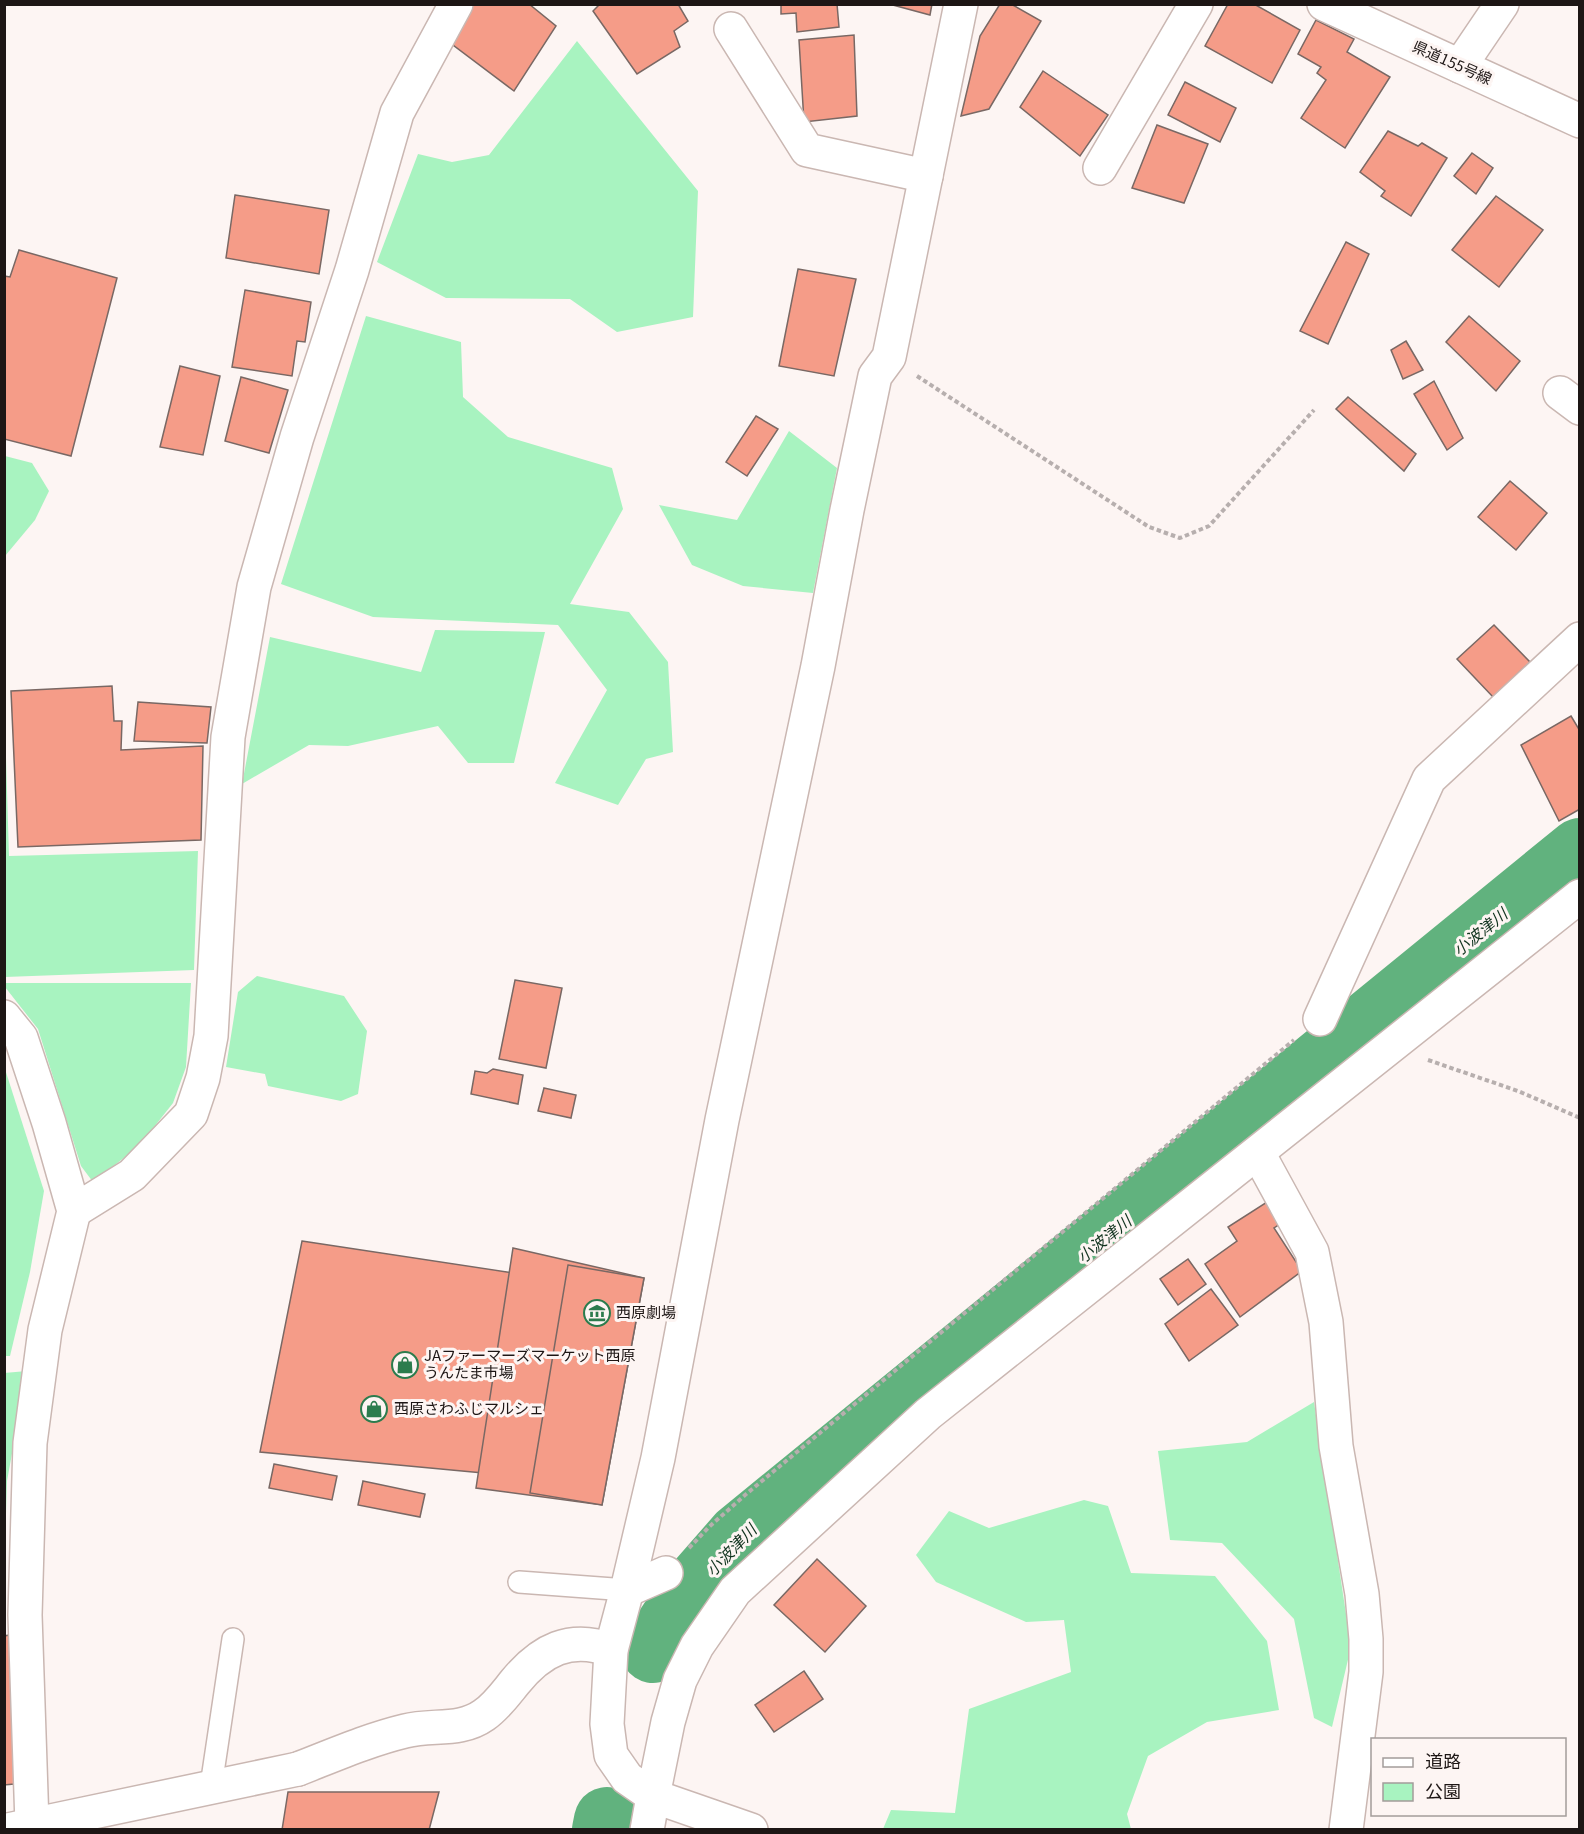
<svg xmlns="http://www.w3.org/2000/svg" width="1584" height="1834" viewBox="0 0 1584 1834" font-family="Georgia,'Noto Sans JP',serif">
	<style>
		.green { fill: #a8f3c0 }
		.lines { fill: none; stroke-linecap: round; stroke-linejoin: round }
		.river { stroke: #61b27e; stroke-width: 66 }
		.building { fill: #f59c88; stroke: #796864; stroke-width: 1.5 }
		.lane-casing { stroke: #cab7b2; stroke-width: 24 }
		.street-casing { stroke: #cab7b2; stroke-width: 36 }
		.secondary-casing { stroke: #cab7b2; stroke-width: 36 }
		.path { stroke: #b7afae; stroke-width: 4; stroke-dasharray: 4.5 3; stroke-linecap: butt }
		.lane { stroke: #fff; stroke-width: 21 }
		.street { stroke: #fff; stroke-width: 33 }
		.secondary { stroke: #fff; stroke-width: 33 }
		.labels { text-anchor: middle; stroke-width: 6; stroke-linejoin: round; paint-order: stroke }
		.street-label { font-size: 15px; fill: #1d1615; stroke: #fdf5f3 }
		.poi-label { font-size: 15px; fill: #1d1615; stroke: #fdf5f3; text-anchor: start }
		.water-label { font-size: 16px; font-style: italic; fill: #10331e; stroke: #fdf5f3 }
	</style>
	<rect width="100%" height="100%" fill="#fdf5f3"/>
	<!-- green -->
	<g class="green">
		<path d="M577 41 698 191 693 317 617 332 570 299 446 298 377 262 418 154 452 162 489 155Z"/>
		<path d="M366 316 461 342 463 397 508 437 612 468 623 509 570 604 629 612 668 662 673 752 646 759 618 805 555 783 607 690 558 625 373 617 281 584Z"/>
		<path d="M789 431 837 468 813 593 743 586 692 565 659 505 737 520Z"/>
		<path d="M5 456 32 463 49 491 35 520 5 556Z"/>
		<path d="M435 630 545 632 514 763H468L438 726 348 746 309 745 242 784 270 637 421 672Z"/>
		<path d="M4 691 9 856 198 851 194 970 5 977Z"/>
		<path d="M257 976 344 996 367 1031 358 1094 341 1101 268 1086 265 1074 226 1067 238 992Z"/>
		<path d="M5 983H191L186 1067 173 1103 139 1146 93 1182 81 1166 38 1029 5 987Z"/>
		<path d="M4 1066 44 1191 30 1272 10 1356H5Z"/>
		<path d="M27 1371 7 1481 4 1581V1373Z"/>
		<path d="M1314 1402 1351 1647 1332 1727 1314 1718 1294 1619 1222 1543 1170 1540 1158 1451 1247 1442Z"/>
		<path d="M1084 1500 1108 1506 1131 1573 1215 1576 1267 1641 1279 1710 1207 1722 1148 1756 1127 1814 1131 1829H883L891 1810 955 1813 969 1709 1071 1672 1064 1620 1026 1622 936 1582 916 1555 949 1511 989 1528Z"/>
	</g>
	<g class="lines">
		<!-- river -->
		<g class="river">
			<path d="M653 1650 691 1592 740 1536 1580 851"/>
			<path d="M605 1830 607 1820"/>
		</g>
	</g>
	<!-- building -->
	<g class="building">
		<path d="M471 4H529L556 26 514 91 449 42Z"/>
		<path d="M600 4H678L688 21 674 31 680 47 637 74 593 11Z"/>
		<path d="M781 4H837L839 27 797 32 796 13 781 14Z"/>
		<path d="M889 4H932L930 15Z"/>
		<path d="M1000 4H1011L1041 21 989 109 961 116 980 36Z"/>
		<path d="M1228 4H1254L1300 30 1272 83 1205 46Z"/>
		<path d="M1316 20 1354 39 1347 52 1390 77 1345 148 1301 118 1326 80 1317 73 1321 67 1298 54Z"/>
		<path d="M854 35 857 116 804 122 799 40Z"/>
		<path d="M1043 71 1108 115 1080 156 1020 107Z"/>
		<path d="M1185 82 1236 108 1220 142 1168 115Z"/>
		<path d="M1157 125 1208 144 1184 203 1132 188Z"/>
		<path d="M1388 131 1418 146 1422 143 1447 158 1411 216 1381 196 1385 191 1360 172Z"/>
		<path d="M1472 153 1493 168 1476 194 1454 176Z"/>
		<path d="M235 195 329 210 319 274 226 258Z"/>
		<path d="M1496 196 1543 230 1499 287 1452 250Z"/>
		<path d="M1346 242 1369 254 1328 344 1300 331Z"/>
		<path d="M19 250 117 278 71 456 4 439V276L10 277Z"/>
		<path d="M798 269 856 279 834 376 779 366Z"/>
		<path d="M245 290 311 302 305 342 297 341 292 376 232 367Z"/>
		<path d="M1469 316 1520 361 1496 391 1446 342Z"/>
		<path d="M1406 341 1423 370 1403 379 1391 350Z"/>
		<path d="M180 366 220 376 203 455 160 447Z"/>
		<path d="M241 377 288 390 269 453 225 441Z"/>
		<path d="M1434 381 1463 438 1447 450 1414 394Z"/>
		<path d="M1348 397 1416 454 1404 471 1336 409Z"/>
		<path d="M756 416 778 429 747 476 726 462Z"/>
		<path d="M1510 481 1547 513 1516 550 1478 517Z"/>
		<path d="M1494 625 1530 662 1493 697 1457 659Z"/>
		<path d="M112 686 114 721H122L121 750 203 746 201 840 18 847 11 691Z"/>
		<path d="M138 702 211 707 207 743 134 741Z"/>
		<path d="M1571 716 1580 731V809L1559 821 1521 745Z"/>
		<path d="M515 980 562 988 546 1068 499 1059Z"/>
		<path d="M493 1069 523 1075 518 1104 471 1094 475 1071 487 1073Z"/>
		<path d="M544 1088 576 1095 571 1118 538 1111Z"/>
		<path d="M1267 1202 1280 1224 1274 1228 1302 1271 1240 1317 1205 1264 1237 1241 1228 1227Z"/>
		<path d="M302 1241 547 1278 516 1476 260 1452Z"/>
		<path d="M513 1248 644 1278 602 1505 476 1488Z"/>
		<path d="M1188 1259 1206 1284 1178 1305 1160 1279Z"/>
		<path d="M568 1265 644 1278 602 1505 530 1493Z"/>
		<path d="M1211 1289 1238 1325 1189 1361 1165 1324Z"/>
		<path d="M274 1464 337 1476 332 1500 269 1488Z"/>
		<path d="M363 1481 425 1494 420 1517 358 1505Z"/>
		<path d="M817 1559 866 1606 825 1652 774 1605Z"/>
		<path d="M10 1635 14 1784 4 1785V1636Z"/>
		<path d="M804 1671 823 1699 774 1732 755 1705Z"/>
		<path d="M288 1792H439L429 1830H282Z"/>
	</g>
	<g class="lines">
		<defs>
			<g id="lane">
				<path d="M519 1582 627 1590"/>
				<path d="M211 1786 233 1639"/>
			</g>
			<g id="street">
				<path d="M961 4 889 357 875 376 847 510 818 666 722 1120 658 1458 627 1590 611 1650 607 1724 611 1755 627 1778 653 1796 668 1722 680 1680 697 1646 735 1591 928 1414 1580 896"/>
				<path d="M731 29 807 150 926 176"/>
				<path d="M1460 66 1502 4"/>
				<path d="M1100 168 1196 4"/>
				<path d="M1560 393 1580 408"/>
				<path d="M4 1017 21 1038 49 1123 74 1211 45 1330 30 1443 25 1615 32 1824"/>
				<path d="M1320 1019 1429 779 1580 639"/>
				<path d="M1258 1153 1312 1252 1326 1322 1336 1446 1362 1594 1366 1639V1672L1346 1830"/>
				<path d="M74 1211 132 1175 191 1114 203 1078 211 1036 228 737 254 587 297 437 352 270 397 113 456 4"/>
				<path d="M627 1590 666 1573"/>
				<path d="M298 1769C334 1755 368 1740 405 1731 433 1724 460 1732 484 1715 497 1706 506 1693 515 1682 541 1650 570 1635 611 1650"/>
			</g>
			<g id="secondary">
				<path d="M1324 4 1580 121"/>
				<path d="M8 1830 298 1769"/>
				<path d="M647 1830 653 1796 751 1830"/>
			</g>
		</defs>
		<!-- lane casing -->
		<use href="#lane" class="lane-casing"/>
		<!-- street casing -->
		<use href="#street" class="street-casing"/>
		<!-- secondary casing -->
		<use href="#secondary" class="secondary-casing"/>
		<!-- path -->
		<g class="path">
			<path d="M917 376 1149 527 1180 538 1209 526 1314 410"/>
			<path d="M1428 1060 1518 1091 1580 1118"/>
			<path d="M689 1548 709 1527 745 1495 1294 1040"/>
		</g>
		<!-- lane -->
		<use href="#lane" class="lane"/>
		<!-- street -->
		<use href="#street" class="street"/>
		<!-- secondary -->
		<use href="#secondary" class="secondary"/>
	</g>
	<!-- icons -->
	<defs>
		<symbol id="museum-ring" viewBox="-11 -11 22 22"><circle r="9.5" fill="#fdf5f3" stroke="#2c7c4d" stroke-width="1.5"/><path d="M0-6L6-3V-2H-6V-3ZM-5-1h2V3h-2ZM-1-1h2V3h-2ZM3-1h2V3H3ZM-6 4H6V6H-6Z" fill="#2c7c4d"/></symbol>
		<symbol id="shop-ring" viewBox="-11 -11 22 22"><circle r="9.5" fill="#fdf5f3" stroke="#2c7c4d" stroke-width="1.5"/><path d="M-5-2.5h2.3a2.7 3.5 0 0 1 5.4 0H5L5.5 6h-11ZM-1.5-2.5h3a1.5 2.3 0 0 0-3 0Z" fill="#2c7c4d"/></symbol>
	</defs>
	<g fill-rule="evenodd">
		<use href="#museum-ring" x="582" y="1298" width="30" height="30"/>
		<use href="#shop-ring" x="390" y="1350" width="30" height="30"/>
		<use href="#shop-ring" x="359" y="1394" width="30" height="30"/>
	</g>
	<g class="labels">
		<!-- street labels -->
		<g class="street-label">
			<text transform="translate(1452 63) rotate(24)" y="5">県道155号線</text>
		</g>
		<!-- poi labels -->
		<g class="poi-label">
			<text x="616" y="1318">西原劇場</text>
			<text x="424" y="1361">JAファーマーズマーケット西原<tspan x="424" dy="17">うんたま市場</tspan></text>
			<text x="394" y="1414">西原さわふじマルシェ</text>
		</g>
		<!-- water labels -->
		<g class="water-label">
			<text transform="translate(1480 932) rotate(-39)" y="6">小波津川</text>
			<text transform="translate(1104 1239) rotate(-39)" y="6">小波津川</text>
			<text transform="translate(731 1550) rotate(-46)" y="6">小波津川</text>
		</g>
	</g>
	<!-- border -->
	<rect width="1584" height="1834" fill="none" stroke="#1d1615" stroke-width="12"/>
	<!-- legend -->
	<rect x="1371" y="1738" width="195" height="78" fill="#fdf5f3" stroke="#a39c9a" stroke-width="1.5"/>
	<rect x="1383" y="1758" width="30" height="9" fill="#ffffff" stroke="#a39c9a" stroke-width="1.5"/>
	<text x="1425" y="1768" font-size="18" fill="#1d1615">道路</text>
	<rect x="1383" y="1783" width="30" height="18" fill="#a8f3c0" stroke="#a39c9a" stroke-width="1.5"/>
	<text x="1425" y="1798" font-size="18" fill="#1d1615">公園</text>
</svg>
